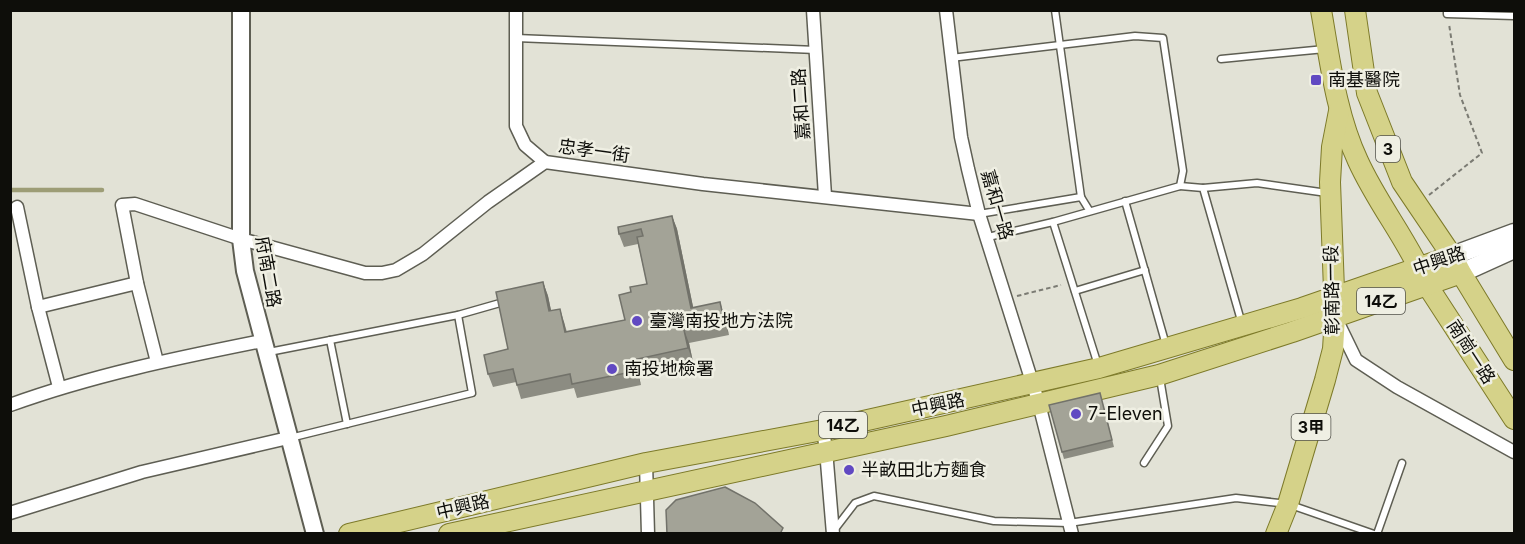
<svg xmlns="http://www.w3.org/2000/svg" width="1525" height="544" viewBox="0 0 1525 544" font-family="Inter,'Noto Sans TC',sans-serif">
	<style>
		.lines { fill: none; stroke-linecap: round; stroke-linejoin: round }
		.stream { stroke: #9d9d76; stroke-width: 4.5 }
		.service-casing { stroke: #5e5e53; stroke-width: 9 }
		.minor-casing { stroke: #5e5e53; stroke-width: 15 }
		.tertiary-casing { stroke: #5e5e53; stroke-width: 20 }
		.secondary-casing { stroke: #5e5e53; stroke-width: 21 }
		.primary-casing { stroke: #7d7a29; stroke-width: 22 }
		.path { stroke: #7b7b73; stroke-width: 2; stroke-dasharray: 4.5 3; stroke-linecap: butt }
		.service { stroke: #fff; stroke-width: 6 }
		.minor { stroke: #fff; stroke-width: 12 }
		.tertiary { stroke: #fff; stroke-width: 16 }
		.secondary { stroke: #fff; stroke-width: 18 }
		.primary { stroke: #d5d289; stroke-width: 20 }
		.wall { fill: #8c8c82 }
		.shaded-wall { fill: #72726a }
		.building { fill: #a3a397; stroke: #72726a; stroke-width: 1.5 }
		.poi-dot { fill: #6149c2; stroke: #efefe3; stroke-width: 2 }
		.labels { text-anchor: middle; stroke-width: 5; stroke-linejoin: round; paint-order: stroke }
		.shield { fill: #efefe3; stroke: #52524b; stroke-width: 1.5 }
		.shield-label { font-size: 16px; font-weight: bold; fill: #0e0e0a }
		.poi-label { font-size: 18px; fill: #0e0e0a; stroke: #efefe3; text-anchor: start }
		.street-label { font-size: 18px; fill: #0e0e0a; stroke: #efefe3 }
	</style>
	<rect width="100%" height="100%" fill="#e2e2d6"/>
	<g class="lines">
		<!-- stream -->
		<path class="stream" d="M10 190H102"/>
		<defs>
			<g id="service">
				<path d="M1055 10 1081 197"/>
				<path d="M1447 10V14L1514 16"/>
				<path d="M516 38 816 50"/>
				<path d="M951 58 1135 36 1163 38 1183 171 1180 186 1053 222 988 237"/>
				<path d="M1221 59 1325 49"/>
				<path d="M1180 186 1203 188 1242 324"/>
				<path d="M1203 188 1257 183 1327 193"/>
				<path d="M1125 201 1166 345"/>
				<path d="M979 214 1081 197 1089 210"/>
				<path d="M1053 222 1098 365"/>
				<path d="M1075 291 1145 270"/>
				<path d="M330 340 347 424"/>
				<path d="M269 352 458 315 500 303"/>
				<path d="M290 438 472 393 458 315"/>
				<path d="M1144 463 1168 426 1160 378"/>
				<path d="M835 529 855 503 874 496 994 521 1069 523 1236 498 1288 504 1374 534"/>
				<path d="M1377 534 1402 463"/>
			</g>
			<g id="minor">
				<path d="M516 10V126L525 145 545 162"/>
				<path d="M813 10 825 196"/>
				<path d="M946 10 961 137 968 169 979 214 1039 404 1072 534"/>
				<path d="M17 207 38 307 59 387"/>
				<path d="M38 307 137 283"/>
				<path d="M1337 321 1356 360 1397 387 1514 452"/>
				<path d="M157 362 137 283 122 205 135 204 241 239 365 273H382L396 270 423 254 488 202 545 162 703 184 979 214"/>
				<path d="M10 405C93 375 177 358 262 341"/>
				<path d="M823 430 826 450 833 534"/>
				<path d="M646 463 648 534"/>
				<path d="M10 513 142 472 288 438"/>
			</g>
			<path id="tertiary" d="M241 10V239L245 271 315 534"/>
			<g id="secondary">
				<path d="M1452 256 1514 233"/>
				<path d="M1461 273 1514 249"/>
			</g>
			<g id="primary">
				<path d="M1321 10C1330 61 1336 114 1358 161 1378 205 1409 242 1427 285L1514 419"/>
				<path d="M1355 10 1367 93 1402 182 1452 256 1461 273 1514 360"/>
				<path d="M349 534 646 463 823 430 1099 368 1302 308 1452 256"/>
				<path d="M449 534 946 426 1159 375 1292 332 1461 273"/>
				<path d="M1276 534 1288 504 1325 380 1333 349 1335 317 1330 182 1332 147 1339 111"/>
			</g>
		</defs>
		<!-- service casing -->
		<use href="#service" class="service-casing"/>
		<!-- minor casing -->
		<use href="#minor" class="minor-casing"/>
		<!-- tertiary casing -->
		<use href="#tertiary" class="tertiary-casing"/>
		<!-- secondary casing -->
		<use href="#secondary" class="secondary-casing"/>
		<!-- primary casing -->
		<use href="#primary" class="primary-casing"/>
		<!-- path -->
		<g class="path">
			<path d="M1429 195 1482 153 1460 95 1449 24"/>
			<path d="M1017 296 1061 285"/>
		</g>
		<!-- service -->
		<use href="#service" class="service"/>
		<!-- minor -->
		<use href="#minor" class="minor"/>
		<!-- tertiary -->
		<use href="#tertiary" class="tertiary"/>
		<!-- secondary -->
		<use href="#secondary" class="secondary"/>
		<!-- primary -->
		<use href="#primary" class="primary"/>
	</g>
	<!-- wall -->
	<g class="wall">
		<path d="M672 216 677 229 693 307 724 315 729 335 689 343 693 362 638 373 641 385 577 398 574 388 521 399 516 382 493 387 488 374 508 349 543 282 548 296 551 311 564 322 567 332 625 320 631 292 647 284 638 244 624 247 619 234Z"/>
		<path d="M1102 400 1114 447 1064 459 1062 452Z"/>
	</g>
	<!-- shaded-wall -->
	<g class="shaded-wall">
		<path d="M672 216 677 229 696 321 691 308Z"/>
		<path d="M543 282 548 296 554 324 549 311Z"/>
		<path d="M720 302 724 315 729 335 724 321Z"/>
		<path d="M560 309 564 322 569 345 565 332Z"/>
		<path d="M684 330 689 343 693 362 688 348Z"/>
		<path d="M633 360 638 373 641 385 636 371Z"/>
	</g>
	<!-- building -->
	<g class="building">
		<path d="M672 216 691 308 720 302 724 321 684 330 688 348 633 360 636 371 572 384 570 374 517 385 513 369 488 374 484 355 508 349 496 292 543 282 549 311 560 309 565 332 625 320 619 295 631 292 630 287 647 284 637 237 643 236 641 229 619 234 618 227Z"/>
		<path d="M1100 393 1112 440 1062 452 1049 405Z"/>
		<path d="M725 487 755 503 783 528 780 534H667L666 510 676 500Z"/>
	</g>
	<!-- markers -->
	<g class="poi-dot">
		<rect x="1310" y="74" width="12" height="12" rx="3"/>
		<circle cx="637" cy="321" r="6"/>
		<circle cx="612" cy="369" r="6"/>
		<circle cx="1076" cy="414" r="6"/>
		<circle cx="849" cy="470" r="6"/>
	</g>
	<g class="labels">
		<!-- shield labels -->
		<g class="shield">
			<rect x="1376" y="136" width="24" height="26" rx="4.5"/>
			<rect x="1357" y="288" width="48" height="26" rx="4.5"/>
			<rect x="819" y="412" width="48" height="26" rx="4.5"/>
			<rect x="1291.5" y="414" width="39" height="26" rx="4.5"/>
		</g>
		<g class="shield-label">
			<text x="1388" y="155">3</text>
			<text x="1381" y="307">14乙</text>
			<text x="843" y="431">14乙</text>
			<text x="1311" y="433">3甲</text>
		</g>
		<!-- poi labels -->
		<g class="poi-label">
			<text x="1328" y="86">南基醫院</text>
			<text x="649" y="327">臺灣南投地方法院</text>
			<text x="624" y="375">南投地檢署</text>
			<text x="1088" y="420">7-Eleven</text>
			<text x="861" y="476">半畝田北方麵食</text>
		</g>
		<!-- street labels -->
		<g class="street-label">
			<text transform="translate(801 104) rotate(-94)" y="6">嘉和二路</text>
			<text transform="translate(594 151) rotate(8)" y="6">忠孝一街</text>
			<text transform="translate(997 205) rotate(74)" y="6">嘉和一路</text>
			<text transform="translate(1439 261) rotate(-19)" y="6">中興路</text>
			<text transform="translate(268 272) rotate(80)" y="6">府南二路</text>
			<text transform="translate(1332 290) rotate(-91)" y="6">彰南路一段</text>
			<text transform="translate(1471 352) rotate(57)" y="6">南崗一路</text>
			<text transform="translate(938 405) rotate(-12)" y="6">中興路</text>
			<text transform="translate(463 507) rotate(-13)" y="6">中興路</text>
		</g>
	</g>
	<!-- border -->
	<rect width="1525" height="544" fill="none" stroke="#0e0e0a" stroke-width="24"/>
</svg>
